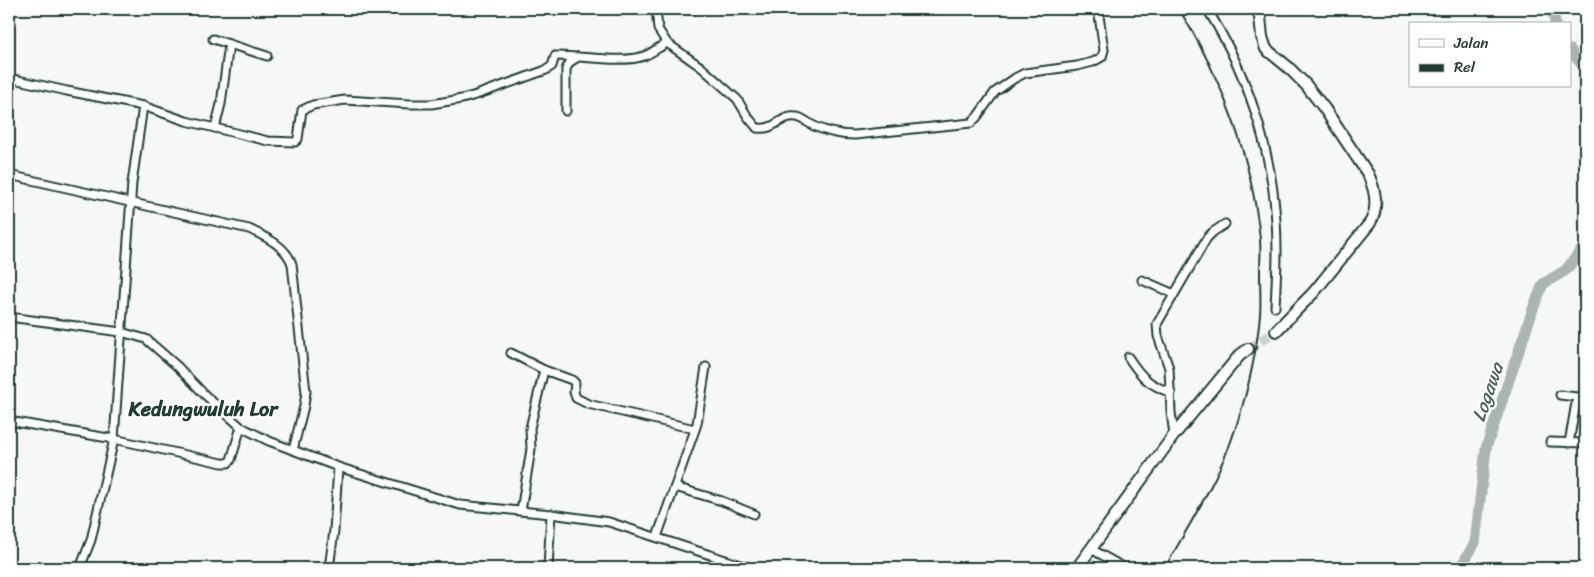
<svg xmlns="http://www.w3.org/2000/svg" width="1594" height="577" viewBox="0 0 1594 577" font-family="Sriracha,sans-serif">
	<style>
		.lines { fill: none; stroke-linecap: round; stroke-linejoin: round }
		.river { stroke: #aab5b1; stroke-width: 11 }
		.secondary-tunnel { stroke: #cbd2d0; stroke-width: 10; stroke-dasharray: 10 5; stroke-linecap: butt }
		.street-casing { stroke: #1f3d34; stroke-width: 11 }
		.secondary-casing { stroke: #1f3d34; stroke-width: 14 }
		.street { stroke: #fff; stroke-width: 7 }
		.secondary { stroke: #fff; stroke-width: 10 }
		.rail { stroke: #1f3d34; stroke-width: 2 }
		.labels { text-anchor: middle; stroke-width: 5; stroke-linejoin: round; paint-order: stroke }
		.water-label { font-size: 19px; font-style: italic; fill: #49615a; stroke: #fff }
		.quarter-label { font-size: 20px; font-weight: bold; fill: #1f3d34; stroke: #fff }
	</style>
	<rect width="100%" height="100%" fill="#f6f7f7"/>
	<filter id="ink" filterUnits="userSpaceOnUse"><feTurbulence type="fractalNoise" baseFrequency=".02" numOctaves="2"/><feDisplacementMap in="SourceGraphic" scale="10" xChannelSelector="R" yChannelSelector="G"/><feConvolveMatrix kernelMatrix="1 2 1 2 8 2 1 2 1" color-interpolation-filters="sRGB"/></filter>
	<g filter="url(#ink)">
		<g class="lines">
			<!-- river -->
			<g class="river">
				<path d="M1553 9 1555 24"/>
				<path d="M1570 50 1585 68"/>
				<path d="M1460 568 1475 543 1486 448 1533 309 1543 284 1566 270 1585 245"/>
			</g>
			<!-- secondary-tunnel -->
			<path class="secondary-tunnel" d="M1248 349 1276 331"/>
			<defs>
				<g id="street">
					<path d="M656 9 658 29 667 43 701 67 737 99 748 117 757 128C776 131 781 114 797 117 803 118 808 123 814 126 827 132 839 135 855 135L971 123 977 117 995 92 1015 78 1025 73 1077 66 1093 62 1102 57 1104 50 1098 9"/>
					<path d="M1207 9C1252 80 1277 165 1277 250 1277 269 1276 288 1275 307"/>
					<path d="M213 39 267 56"/>
					<path d="M9 78 67 91 143 106 186 121 215 128 221 104 229 44"/>
					<path d="M566 111V69L570 62 578 57"/>
					<path d="M215 128 268 141 295 142 298 139 302 110 313 105 345 100 410 104H431L462 99 476 95 546 70 552 66 555 56C578 55 623 64 644 56 652 53 659 47 667 43"/>
					<path d="M9 175 249 229C266 237 286 246 292 264L306 392 304 406 293 450"/>
					<path d="M1142 280 1174 294"/>
					<path d="M9 317 121 332 146 339 178 367 205 395 241 427 269 441 338 467 460 505 551 514 609 522 750 568"/>
					<path d="M511 353 544 370 572 380 575 383 574 392 576 398 588 404 695 429"/>
					<path d="M1128 357C1142 378 1148 384 1171 393"/>
					<path d="M1560 395 1585 398"/>
					<path d="M9 421 114 439 222 463H228L231 460 241 427"/>
					<path d="M1174 435 1171 412 1169 368 1158 336 1157 324 1207 238 1213 232 1225 224"/>
					<path d="M1550 442 1585 443"/>
					<path d="M1569 443 1577 397"/>
					<path d="M675 487 722 501 754 514"/>
					<path d="M521 511 531 449 530 428 544 370"/>
					<path d="M657 537 697 424 706 367"/>
					<path d="M1091 549 1125 568"/>
					<path d="M80 568 91 540 114 439 132 183 143 106"/>
					<path d="M329 568 334 531 338 467"/>
					<path d="M548 568 551 514"/>
				</g>
				<g id="secondary">
					<path d="M1257 9 1260 17 1262 37 1266 49 1288 67 1306 85 1324 108 1368 174C1375 189 1379 208 1370 223L1314 292 1276 331"/>
					<path d="M1077 568 1174 435 1239 356 1248 349"/>
				</g>
			</defs>
			<!-- street casing -->
			<use href="#street" class="street-casing"/>
			<!-- secondary casing -->
			<use href="#secondary" class="secondary-casing"/>
			<!-- street -->
			<use href="#street" class="street"/>
			<!-- secondary -->
			<use href="#secondary" class="secondary"/>
			<!-- rail -->
			<path class="rail" d="M1165 568C1187 528 1213 488 1230 444 1245 403 1256 359 1260 315 1261 302 1260 287 1260 274 1260 262 1261 251 1260 239 1252 158 1222 78 1179 9"/>
		</g>
	</g>
	<g class="labels">
		<!-- water labels -->
		<g class="water-label">
			<text transform="translate(1487 392) rotate(-71)" y="7">Logawa</text>
		</g>
		<!-- quarter labels -->
		<g class="quarter-label">
			<text x="203" y="416">Kedungwuluh Lor</text>
		</g>
	</g>
	<!-- margin -->
	<rect width="1594" height="577" fill="none" stroke="#fff" stroke-width="30"/>
	<rect x="15" y="15" width="1564" height="547" fill="none" stroke="#1f3d34" stroke-width="2" filter="url(#ink)"/>
	<!-- legend -->
	<rect x="1409" y="22" width="162" height="65" fill="#ffffff" stroke="#a5b1ae"/>
	<rect x="1419" y="39" width="25" height="8" fill="#ffffff" stroke="#a5b1ae"/>
	<text x="1454" y="48" font-size="15" fill="#1f3d34">Jalan</text>
	<rect x="1419" y="64" width="25" height="8" fill="#1f3d34" stroke="#a5b1ae"/>
	<text x="1454" y="72" font-size="15" fill="#1f3d34">Rel</text>
</svg>
